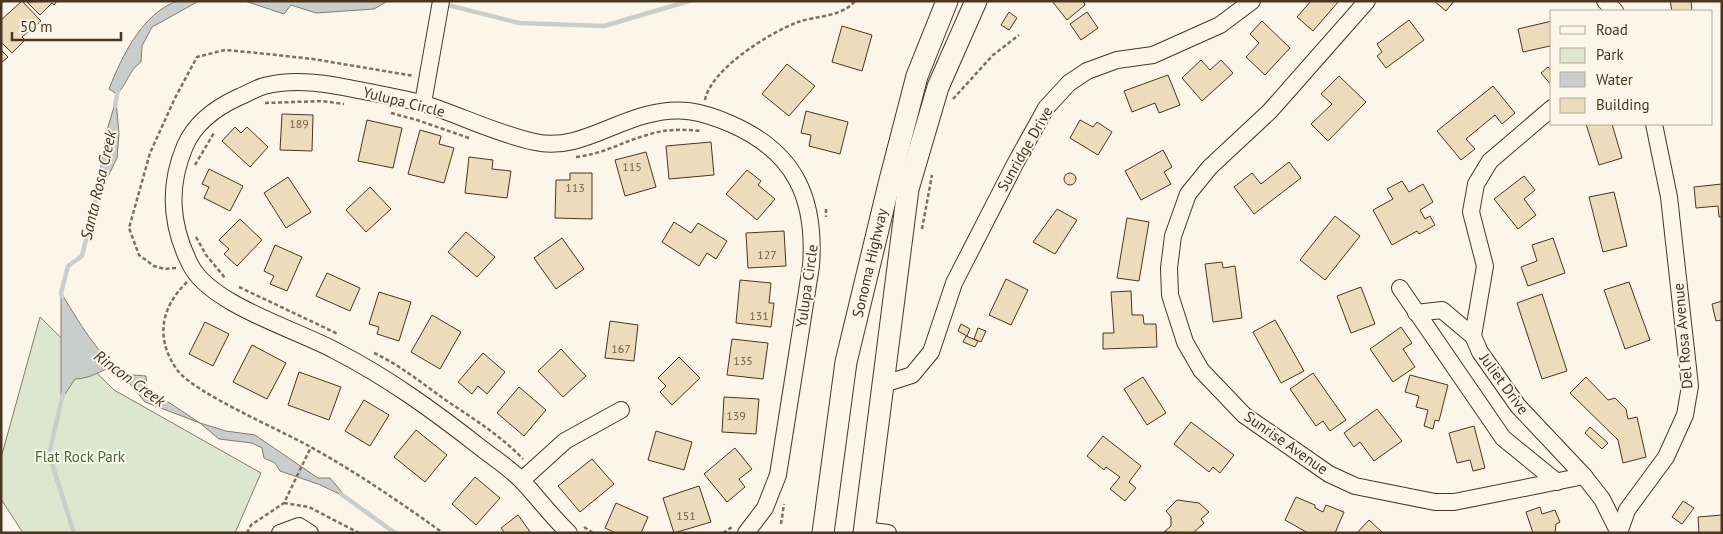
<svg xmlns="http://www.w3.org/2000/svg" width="1723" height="534" viewBox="0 0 1723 534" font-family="'PT Sans',sans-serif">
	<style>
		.green { fill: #dce7d0; stroke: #887966 }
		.water { fill: #c9cecd; stroke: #887966 }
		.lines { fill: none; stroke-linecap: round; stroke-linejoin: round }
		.stream { stroke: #c9cecd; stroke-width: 4.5 }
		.building { fill: #ecdcbc; stroke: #4a3520 }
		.minor-casing { stroke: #4a3520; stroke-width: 18 }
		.major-casing { stroke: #4a3520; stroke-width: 23 }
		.path { stroke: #7f6f5c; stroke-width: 2.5; stroke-dasharray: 4 2.5; stroke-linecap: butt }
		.minor { stroke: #fbf6e9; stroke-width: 16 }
		.major { stroke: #fbf6e9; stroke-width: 21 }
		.labels { text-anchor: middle; stroke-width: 4; stroke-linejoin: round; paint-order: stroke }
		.number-label { font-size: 12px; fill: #725f47 }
		.street-label { font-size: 15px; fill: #4a3520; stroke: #fbf6e9 }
		.park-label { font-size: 15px; fill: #436837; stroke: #fbf6e9 }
		.water-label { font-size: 16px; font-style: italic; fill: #4a3520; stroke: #fbf6e9 }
	</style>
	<rect width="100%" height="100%" fill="#fbf6e9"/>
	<!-- green -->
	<path class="green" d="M40 317 114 390 261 473 235 533H23L1 499V458Z"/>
	<!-- water -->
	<g class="water">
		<path d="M177 1H199L152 27 142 46 141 62C129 70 127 84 117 94L109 89C122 56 142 14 177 1Z"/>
		<path d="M245 1H388L374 9 316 13 291 5 284 14Z"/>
		<path d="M116 100 119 134 117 158 94 205 107 130Z"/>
		<path d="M61 293C75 315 102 364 127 373 132 376 140 375 146 376L147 388 200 423 226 431 255 435 318 478H330L346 497 318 484 280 471 275 463 264 458 262 448 252 443 219 439 200 423 145 402 116 367C97 370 95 378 75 379L61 400Z"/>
	</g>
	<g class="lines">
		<!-- stream -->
		<g class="stream">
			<path d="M432 1 519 23 604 26 689 1"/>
			<path d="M115 106 118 89"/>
			<path d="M62 297 61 293 68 266 82 256 96 199"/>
			<path d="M63 394 49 454 74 533"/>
			<path d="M341 494 395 533"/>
		</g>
	</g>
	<!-- building -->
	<g class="building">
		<path d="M22 1 41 21 22 37 25 40 12 53 1 42V20Z"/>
		<path d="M57 1 54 5 52 3 40 15 27 2Z"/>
		<path d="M1052 1H1083L1085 5 1067 20Z"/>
		<path d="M1311 1H1339L1313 31 1297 17Z"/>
		<path d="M1434 1H1454L1446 11Z"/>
		<path d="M1670 1H1691L1692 11H1672Z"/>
		<path d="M1009 12 1017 18 1009 30 1001 25Z"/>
		<path d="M1087 12 1098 28 1081 40 1070 24Z"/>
		<path d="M1409 20 1424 40 1386 68 1377 56 1382 52 1377 44Z"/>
		<path d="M1262 21 1290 48 1265 75 1246 57 1259 43 1250 34Z"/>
		<path d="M1552 21V55L1550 46 1523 52 1518 29Z"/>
		<path d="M842 26 872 35 862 71 832 62Z"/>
		<path d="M1 50 8 57 1 63Z"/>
		<path d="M1201 60 1210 70 1221 60 1233 73 1202 101 1182 78Z"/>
		<path d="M787 64 815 86 789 116 762 94Z"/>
		<path d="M1548 67 1552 72V86L1541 73Z"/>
		<path d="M1168 75 1180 105 1159 113 1155 103 1132 112 1124 91Z"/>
		<path d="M1339 76 1366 102 1328 141 1311 124 1332 104 1321 94Z"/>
		<path d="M1493 86 1515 113 1502 124 1495 115 1466 139 1475 149 1461 160 1437 131Z"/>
		<path d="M806 111 848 122 840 154 809 146 811 135 801 133Z"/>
		<path d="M282 114 313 115 312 151 280 150Z"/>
		<path d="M367 120 402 128 393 168 358 161Z"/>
		<path d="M1080 120 1093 127 1097 122 1112 132 1098 155 1070 138Z"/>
		<path d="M1586 124H1612L1622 158 1599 165Z"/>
		<path d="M235 127 241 133 247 127 268 147 250 167 222 141Z"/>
		<path d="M420 130 441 136 439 144 454 148 444 183 408 174Z"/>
		<path d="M711 142 714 175 669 179 666 146Z"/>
		<path d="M1163 150 1172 167 1164 172 1171 184 1141 200 1125 171Z"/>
		<path d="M646 152 656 187 625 196 615 160Z"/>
		<path d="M469 157 493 160 492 169 511 171 507 198 465 193Z"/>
		<path d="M1289 162 1301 178 1254 214 1234 187 1252 173 1261 184Z"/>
		<path d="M209 169 243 186 230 211 204 198 209 187 202 184Z"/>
		<path d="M747 170 761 181 758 185 775 199 757 220 726 194Z"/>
		<path d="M570 173H592V219L555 218 556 180H570Z"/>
		<circle cx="1070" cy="179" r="6"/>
		<path d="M1524 176 1535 190 1524 199 1536 215 1518 229 1494 199Z"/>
		<path d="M288 177 311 212 286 228 264 193Z"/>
		<path d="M1402 181 1409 192 1423 184 1433 202 1420 210 1425 219 1430 216 1435 225 1419 234 1417 231 1392 245 1373 210 1393 199 1387 189Z"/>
		<path d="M1722 184V217H1719L1718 206 1696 208 1694 187Z"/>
		<path d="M370 187 391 209 366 232 346 210Z"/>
		<path d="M1614 192 1627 246 1603 252 1589 197Z"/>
		<path d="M1057 209 1077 220 1055 254 1033 242Z"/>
		<path d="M1335 216 1360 236 1325 280 1300 260Z"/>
		<path d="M1127 218 1149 222 1139 281 1117 278Z"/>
		<path d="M240 219 262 240 237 266 224 254 229 249 219 240Z"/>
		<path d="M674 222 691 233 698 223 727 241 716 259 707 253 699 266 662 242Z"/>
		<path d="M784 231 786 266 748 268 746 233Z"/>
		<path d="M466 232 495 257 477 277 448 252Z"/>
		<path d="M562 238 584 269 556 289 534 258Z"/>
		<path d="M1553 238 1565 273 1528 286 1521 267 1537 261 1532 245Z"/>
		<path d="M275 245 302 257 287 291 270 284 274 276 264 271Z"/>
		<path d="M1222 262 1223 268 1235 266 1242 318 1213 322 1205 264Z"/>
		<path d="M327 273 360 288 350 311 316 296Z"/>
		<path d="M1006 279 1028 290 1011 325 989 315Z"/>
		<path d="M740 280 771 283 769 303H774L771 327 736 323Z"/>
		<path d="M1629 282 1650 340 1625 349 1604 290Z"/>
		<path d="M1361 287 1375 324 1351 333 1337 296Z"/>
		<path d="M1131 291 1132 315H1143L1144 324H1156L1157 347 1103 349V333H1114L1111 292Z"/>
		<path d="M379 292 411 302 399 341 377 334 379 327 369 324Z"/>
		<path d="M1542 294 1567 371 1542 379 1517 303Z"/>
		<path d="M1722 301V320L1716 321 1712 304Z"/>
		<path d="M432 315 461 332 440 369 411 352Z"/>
		<path d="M1275 320 1304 371 1281 383 1253 332Z"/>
		<path d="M610 321 638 325 634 361 605 358Z"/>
		<path d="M205 322 229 334 213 366 189 354Z"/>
		<path d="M961 324 970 329 967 336 958 331Z"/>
		<path d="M1401 327 1412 343 1403 349 1415 367 1393 382 1370 349Z"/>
		<path d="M978 328 986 331 981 342 974 339Z"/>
		<path d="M966 336 978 341 975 347 963 342Z"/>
		<path d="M732 339 768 343 763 379 727 375Z"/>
		<path d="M252 345 286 363 267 399 233 382Z"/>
		<path d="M561 349 586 376 563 397 538 371Z"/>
		<path d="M483 353 505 372 487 394 478 386 472 394 458 382Z"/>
		<path d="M679 357 700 378 672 405 660 392 666 386 658 378Z"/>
		<path d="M299 372 341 387 329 420 288 405Z"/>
		<path d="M1313 373 1346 420 1330 431 1323 421 1316 426 1290 389Z"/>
		<path d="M1410 375 1448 385 1439 421 1435 420 1433 429 1424 426 1428 410 1416 407 1419 396 1405 392Z"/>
		<path d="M1143 377 1166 413 1147 425 1124 389Z"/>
		<path d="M1586 377 1608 400 1615 398 1626 409 1628 419 1637 417 1646 457 1623 463 1618 440 1570 393Z"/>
		<path d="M519 387 546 410 524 436 497 413Z"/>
		<path d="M724 397 759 399 756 434 722 432Z"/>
		<path d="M364 400 389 415 370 446 345 431Z"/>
		<path d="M1377 409 1402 441 1374 461 1360 442 1354 447 1344 433Z"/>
		<path d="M1191 422 1234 455 1220 473 1213 467 1209 472 1174 444Z"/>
		<path d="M1474 426 1485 468 1473 471 1470 460 1457 463 1449 433Z"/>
		<path d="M1590 427 1608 443 1602 449 1585 433Z"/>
		<path d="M416 430 447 455 425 482 394 457Z"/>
		<path d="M656 431 692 442 684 470 648 460Z"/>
		<path d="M1103 436 1141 466 1129 482 1136 488 1125 501 1110 489 1120 477 1106 467 1104 470 1087 456Z"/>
		<path d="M735 448 752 469 739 479 745 487 727 502 704 474Z"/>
		<path d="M592 459 614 484 580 512 558 486Z"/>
		<path d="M475 477 500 498 476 525 452 504Z"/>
		<path d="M699 486 711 522 674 533 663 498Z"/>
		<path d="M1296 497 1315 505V508L1323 512 1326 505 1344 512 1335 533H1308L1285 520Z"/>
		<path d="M1177 500 1199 503 1209 512 1201 519 1204 523 1193 533 1164 532 1171 526V517L1166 511Z"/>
		<path d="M1683 501 1694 508 1682 524 1672 517Z"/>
		<path d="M616 503 648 517 641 533H616L605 528Z"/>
		<path d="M1540 507 1542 514 1555 510 1560 522 1556 524 1555 533H1533L1526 512Z"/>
		<path d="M518 515 531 533H505L501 528Z"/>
		<path d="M1722 515V533H1699L1698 517Z"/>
		<path d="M1369 520 1383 533H1357Z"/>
	</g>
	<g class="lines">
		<defs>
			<g id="minor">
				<path d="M1367 1 1270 111 1210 167 1188 194 1173 236 1169 268 1170 295 1185 342 1201 370 1244 415 1329 474 1355 486 1435 502H1454L1584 476 1602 499 1619 533"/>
				<path d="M1605 1 1615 11"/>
				<path d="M423 103 441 1"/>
				<path d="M1552 108 1490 161 1476 184 1471 212 1485 266 1473 336 1480 352 1518 406 1584 476"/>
				<path d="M1400 288 1503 438 1557 482"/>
				<path d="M1416 313 1442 310 1473 336"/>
				<path d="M884 384 912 375 931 352 954 283 1015 164 1046 108 1069 83 1087 71 1117 60 1153 55 1220 25 1252 1"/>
				<path d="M522 480 565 441 621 410"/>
				<path d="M864 530 888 533"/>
				<path d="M280 533 299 526 310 533"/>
				<path d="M569 533C552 517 539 499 523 482 511 469 495 459 481 448 434 411 387 377 334 350 295 329 209 304 190 264 170 224 168 186 185 146 195 123 217 107 239 97 247 94 256 88 264 86 302 76 342 87 379 94 394 97 410 100 425 104 462 116 497 134 535 142 574 151 610 124 646 115 679 106 701 111 731 124 795 152 816 198 811 266L778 475 765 508 746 533"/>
				<path d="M1619 533 1627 510 1666 457 1685 415 1690 386 1669 197 1654 124"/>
			</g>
			<g id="major">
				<path d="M823 533 846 362 889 184 917 76 947 1"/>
				<path d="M864 533 908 189 938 87 976 1"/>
			</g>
		</defs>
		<!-- minor casing -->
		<use href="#minor" class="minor-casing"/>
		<!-- major casing -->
		<use href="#major" class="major-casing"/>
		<!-- path -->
		<g class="path">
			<path d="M953 99 993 55 1019 35"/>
			<path d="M705 100C711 69 769 33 798 22 815 16 842 17 855 1"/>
			<path d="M265 103 322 101 344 104"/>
			<path d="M391 113 417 120 469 138"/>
			<path d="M576 157C603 154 622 142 647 135 665 129 682 129 701 131"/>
			<path d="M195 165 214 133"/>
			<path d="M826 209V217"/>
			<path d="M922 229 932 175"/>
			<path d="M196 237 206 255 226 279"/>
			<path d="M176 268 165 269 154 266 139 255 129 228 150 153 175 98 197 57 225 50 258 53 313 59 414 76"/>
			<path d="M187 282C160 308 155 340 178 371 195 393 280 430 309 446 356 472 400 502 443 533"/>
			<path d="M239 287 338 334"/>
			<path d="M374 353C400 365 423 384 447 401 474 419 501 436 523 459"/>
			<path d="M284 503 309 507 359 533"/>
			<path d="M781 524 784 504"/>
			<path d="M584 527 593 533"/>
			<path d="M247 533 251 525 284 503 311 447"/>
			<path d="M723 533 732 527"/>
		</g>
		<!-- minor -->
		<use href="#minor" class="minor"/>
		<!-- major -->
		<use href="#major" class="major"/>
	</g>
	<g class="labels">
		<!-- number labels -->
		<g class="number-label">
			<text x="299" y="128">189</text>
			<text x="632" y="171">115</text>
			<text x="575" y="192">113</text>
			<text x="767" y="259">127</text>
			<text x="759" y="320">131</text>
			<text x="621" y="353">167</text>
			<text x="743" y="365">135</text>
			<text x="736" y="420">139</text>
			<text x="686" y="520">151</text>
		</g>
		<!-- street labels -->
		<g class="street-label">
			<text transform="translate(404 102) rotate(14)" y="5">Yulupa Circle</text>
			<text transform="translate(1025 149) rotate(-60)" y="5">Sunridge Drive</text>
			<text transform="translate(870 263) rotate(-77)" y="5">Sonoma Highway</text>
			<text transform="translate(807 286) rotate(-82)" y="5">Yulupa Circle</text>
			<text transform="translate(1683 336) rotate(-95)" y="5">Del Rosa Avenue</text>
			<text transform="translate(1504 384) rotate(54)" y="5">Juliet Drive</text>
			<text transform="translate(1286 443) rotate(35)" y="5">Sunrise Avenue</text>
		</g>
		<!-- park labels -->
		<g class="park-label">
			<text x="80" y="462">Flat Rock Park</text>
		</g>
		<!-- water labels -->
		<g class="water-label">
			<text transform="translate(98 185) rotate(-77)" y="6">Santa Rosa Creek</text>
			<text transform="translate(130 378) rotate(36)" y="6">Rincon Creek</text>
		</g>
	</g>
	<!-- border -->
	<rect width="1723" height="534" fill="none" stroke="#4a3520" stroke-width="5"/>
	<!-- legend -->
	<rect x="1550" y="10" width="162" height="115" fill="#fbf6e9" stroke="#b4a999"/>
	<rect x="1560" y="26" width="25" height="8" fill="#fbf6e9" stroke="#b4a999"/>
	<text x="1596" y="35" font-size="15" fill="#4a3520">Road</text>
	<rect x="1560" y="48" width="25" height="15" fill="#dce7d0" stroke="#b4a999"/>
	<text x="1596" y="60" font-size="15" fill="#4a3520">Park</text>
	<rect x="1560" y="72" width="25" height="15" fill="#c9cecd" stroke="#b4a999"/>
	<text x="1596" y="85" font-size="15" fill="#4a3520">Water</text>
	<rect x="1560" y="98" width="25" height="15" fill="#ecdcbc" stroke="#b4a999"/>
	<text x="1596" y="110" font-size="15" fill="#4a3520">Building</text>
	<!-- scale -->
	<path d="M12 32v8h109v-8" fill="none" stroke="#4a3520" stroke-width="2.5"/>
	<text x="20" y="32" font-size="15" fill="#4a3520" stroke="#fbf6e9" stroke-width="4" paint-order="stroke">50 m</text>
</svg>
